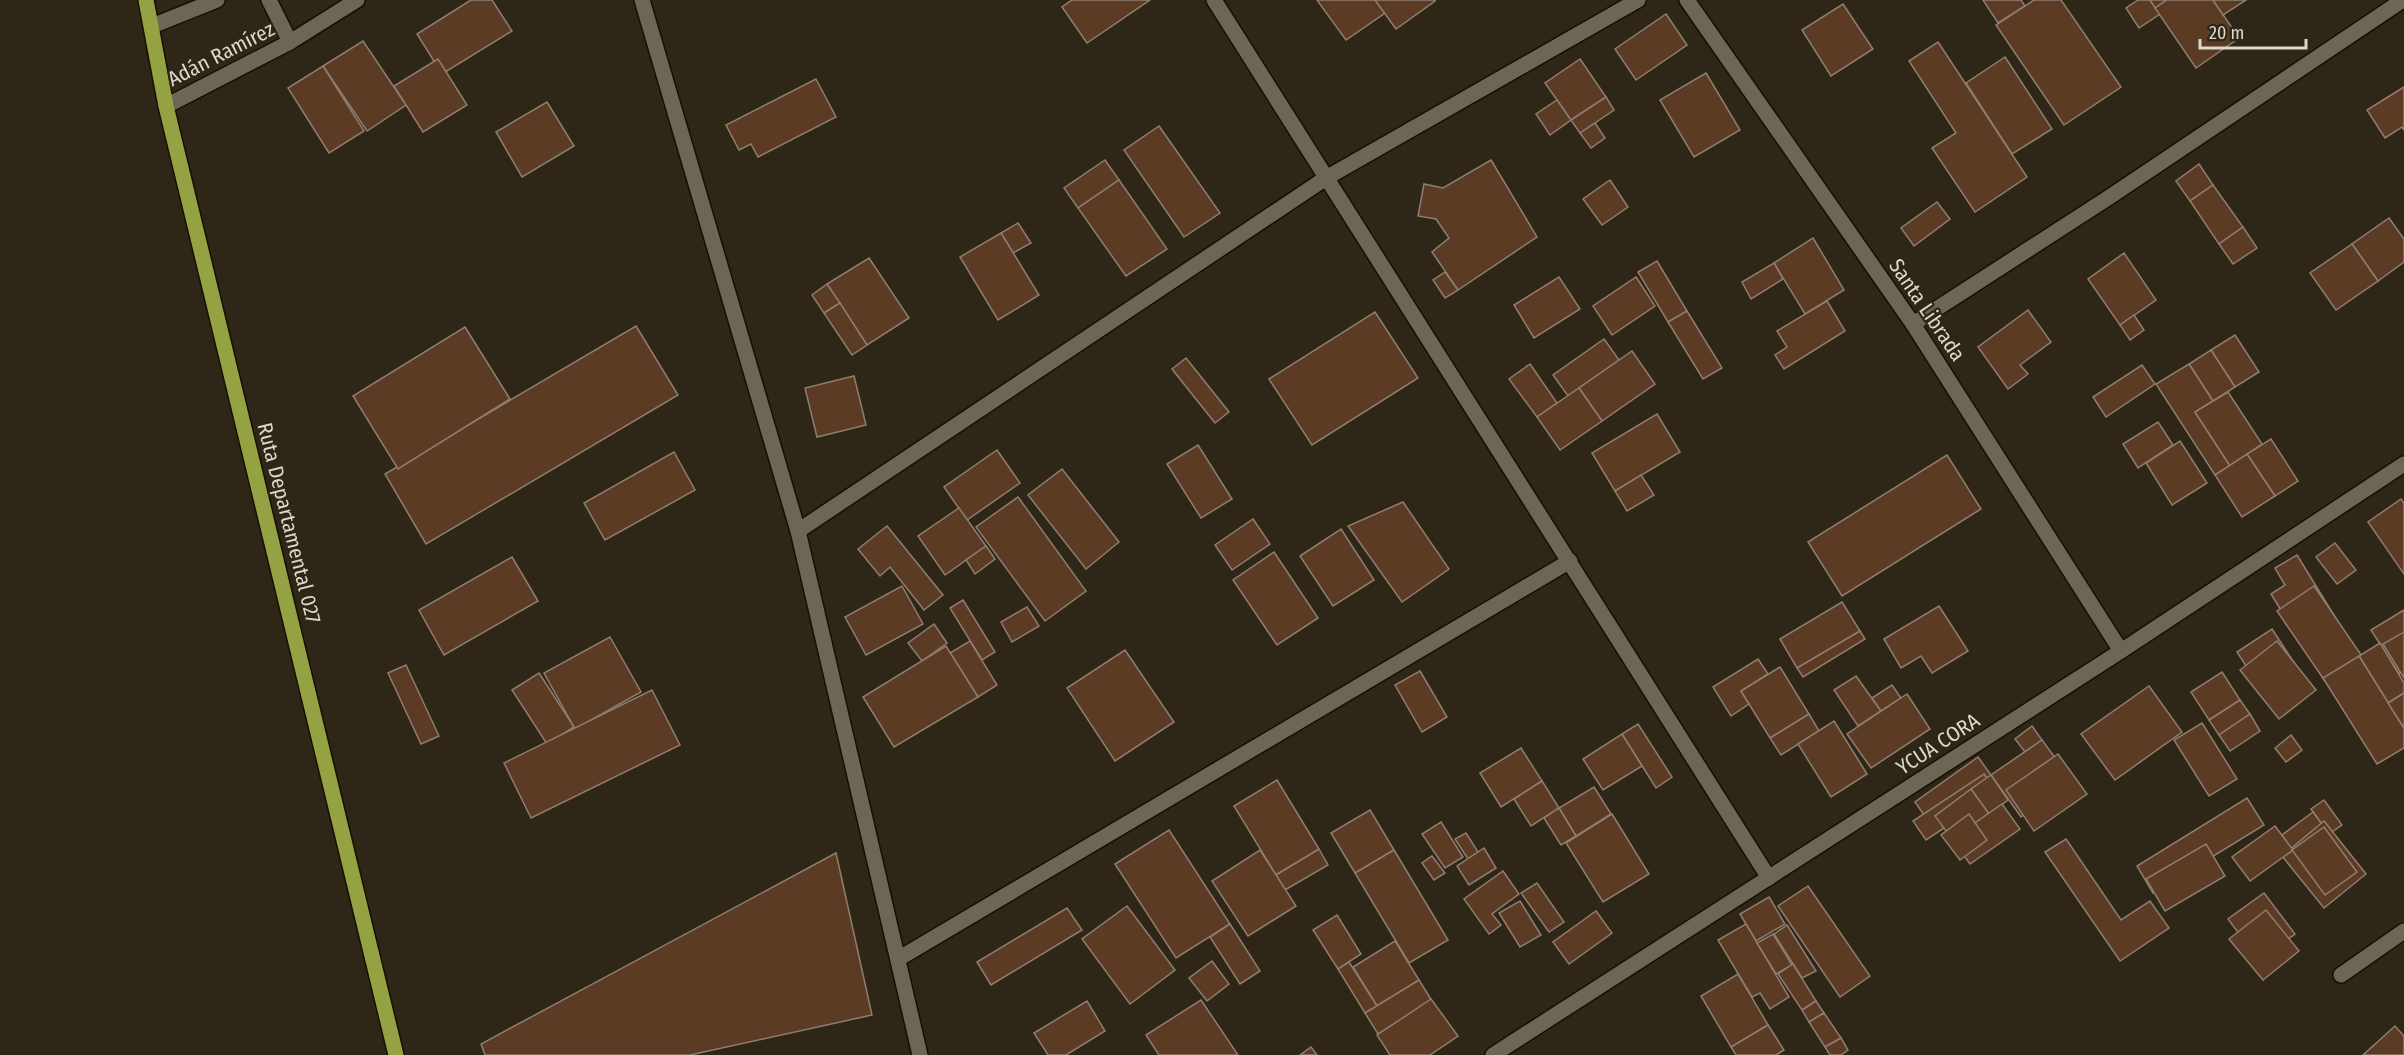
<svg xmlns="http://www.w3.org/2000/svg" width="2404" height="1055" viewBox="0 0 2404 1055" font-family="'Fira Sans Condensed',sans-serif">
	<style>
		.building { fill: #5b3b23; stroke: #8f7d71; stroke-width: 1.5 }
		.lines { fill: none; stroke-linecap: round; stroke-linejoin: round }
		.service-casing { stroke: #161003; stroke-width: 18 }
		.minor-casing { stroke: #161003; stroke-width: 18 }
		.tertiary-casing { stroke: #161003; stroke-width: 18 }
		.primary-casing { stroke: #161003; stroke-width: 18 }
		.service { stroke: #6e6654; stroke-width: 15 }
		.minor { stroke: #6e6654; stroke-width: 15 }
		.tertiary { stroke: #6e6654; stroke-width: 15 }
		.primary { stroke: #95a244; stroke-width: 15 }
		.labels { text-anchor: middle; stroke-width: 4.5; stroke-linejoin: round; paint-order: stroke }
		.street-label { font-size: 21px; fill: #dcd8ce; stroke: #2e2717 }
	</style>
	<rect width="100%" height="100%" fill="#2e2717"/>
	<!-- building -->
	<g class="building">
		<path d="M471 0H492L512 31 442 74 417 34Z"/>
		<path d="M1072 0H1150L1087 43 1062 7Z"/>
		<path d="M1317 0H1375L1385 13 1346 40Z"/>
		<path d="M1375 0H1435V1L1396 29Z"/>
		<path d="M1983 0H2021L2025 6 1998 23Z"/>
		<path d="M2034 0H2061L2121 87 2064 125 1996 25Z"/>
		<path d="M2138 0H2150L2160 14 2139 28 2126 8Z"/>
		<path d="M2150 0H2167L2155 8Z"/>
		<path d="M2167 0H2213L2239 38 2196 68 2155 8Z"/>
		<path d="M2213 0H2246L2223 15Z"/>
		<path d="M1843 4 1873 49 1831 76 1802 30Z"/>
		<path d="M1666 14 1687 45 1636 80 1615 49Z"/>
		<path d="M363 41 406 105 367 131 323 66Z"/>
		<path d="M1938 42 2027 177 1975 212 1932 148 1956 133 1909 61Z"/>
		<path d="M2005 57 2052 129 2012 154 1966 83Z"/>
		<path d="M438 59 467 105 423 132 394 86Z"/>
		<path d="M1580 59 1606 97 1571 120 1545 83Z"/>
		<path d="M323 66 364 131 329 153 288 88Z"/>
		<path d="M1706 73 1740 130 1694 157 1660 100Z"/>
		<path d="M816 79 836 117 758 157 751 144 739 150 726 125Z"/>
		<path d="M2404 87V130L2402 127 2385 138 2367 110Z"/>
		<path d="M1606 97 1614 110 1580 133 1571 120Z"/>
		<path d="M1557 100 1571 120 1550 135 1536 114Z"/>
		<path d="M547 102 574 146 522 177 496 132Z"/>
		<path d="M1595 123 1605 138 1591 148 1580 133Z"/>
		<path d="M1159 126 1220 213 1184 237 1124 150Z"/>
		<path d="M1105 160 1119 180 1078 208 1064 188Z"/>
		<path d="M1491 160 1537 237 1458 290 1432 252 1449 238 1436 219 1418 216 1424 184 1443 188Z"/>
		<path d="M2199 164 2213 185 2190 201 2176 181Z"/>
		<path d="M1119 180 1167 249 1126 276 1078 208Z"/>
		<path d="M1610 180 1628 207 1602 225 1583 199Z"/>
		<path d="M2213 185 2243 227 2219 244 2190 201Z"/>
		<path d="M1937 202 1950 219 1914 246 1901 228Z"/>
		<path d="M2389 218 2404 239V262L2378 281 2352 244Z"/>
		<path d="M1018 223 1031 243 1013 253 1001 233Z"/>
		<path d="M2243 227 2257 248 2233 264 2219 244Z"/>
		<path d="M1001 233 1039 295 998 320 960 257Z"/>
		<path d="M1813 238 1844 290 1805 314 1774 263Z"/>
		<path d="M2352 244 2378 281 2336 310 2310 273Z"/>
		<path d="M2124 253 2156 300 2120 325 2088 279Z"/>
		<path d="M869 258 909 318 867 345 827 284Z"/>
		<path d="M1657 261 1687 311 1668 322 1638 272Z"/>
		<path d="M1774 263 1783 279 1751 299 1742 282Z"/>
		<path d="M1445 272 1458 290 1445 298 1433 280Z"/>
		<path d="M1559 277 1580 309 1534 338 1514 305Z"/>
		<path d="M1636 277 1655 306 1612 335 1593 306Z"/>
		<path d="M827 284 840 303 824 313 812 295Z"/>
		<path d="M1827 301 1845 331 1784 369 1775 355 1787 347 1777 331Z"/>
		<path d="M840 303 867 345 852 355 824 313Z"/>
		<path d="M2028 310 2051 342 2020 365 2028 374 2008 389 1978 347Z"/>
		<path d="M1687 311 1722 368 1703 379 1668 322Z"/>
		<path d="M1375 312 1418 378 1312 445 1269 379Z"/>
		<path d="M2134 315 2144 330 2130 340 2120 325Z"/>
		<path d="M636 326 678 395 426 544 385 474Z"/>
		<path d="M465 327 510 399 398 469 353 396Z"/>
		<path d="M2235 335 2259 372 2235 387 2211 350Z"/>
		<path d="M1604 339 1619 360 1568 396 1553 375Z"/>
		<path d="M2211 350 2235 387 2213 401 2189 364Z"/>
		<path d="M1632 351 1655 384 1602 421 1579 388Z"/>
		<path d="M1186 358 1229 412 1215 423 1172 369Z"/>
		<path d="M1530 364 1557 403 1537 417 1509 379Z"/>
		<path d="M2189 364 2213 401 2195 412 2230 466 2215 475 2156 384Z"/>
		<path d="M2142 365 2155 384 2106 417 2093 397Z"/>
		<path d="M854 376 866 425 817 437 805 388Z"/>
		<path d="M1579 388 1602 421 1560 450 1537 417Z"/>
		<path d="M2228 392 2262 444 2230 466 2195 412Z"/>
		<path d="M1657 414 1680 452 1615 491 1592 453Z"/>
		<path d="M2158 422 2173 445 2138 468 2123 444Z"/>
		<path d="M2271 439 2298 481 2275 496 2247 454Z"/>
		<path d="M2180 441 2207 483 2172 505 2146 463Z"/>
		<path d="M1198 445 1232 499 1201 518 1167 464Z"/>
		<path d="M997 450 1020 483 967 520 944 487Z"/>
		<path d="M674 452 695 490 605 540 584 503Z"/>
		<path d="M2247 454 2275 496 2242 517 2215 475Z"/>
		<path d="M1947 455 1981 509 1842 596 1808 542Z"/>
		<path d="M1062 469 1119 542 1086 569 1028 495Z"/>
		<path d="M1641 475 1654 495 1627 511 1615 491Z"/>
		<path d="M1018 497 1086 591 1045 621 976 527Z"/>
		<path d="M2401 499 2404 503V574L2368 522Z"/>
		<path d="M1403 502 1449 569 1402 602 1348 526Z"/>
		<path d="M959 508 986 546 945 575 918 536Z"/>
		<path d="M1253 519 1270 544 1232 570 1215 545Z"/>
		<path d="M887 526 943 595 924 610 890 567 880 576 858 549Z"/>
		<path d="M1341 529 1374 580 1333 606 1300 556Z"/>
		<path d="M2335 543 2356 570 2337 584 2316 557Z"/>
		<path d="M986 546 995 559 975 574 966 560Z"/>
		<path d="M1274 552 1318 618 1277 645 1233 580Z"/>
		<path d="M2297 555 2359 656 2323 678 2271 594 2285 585 2275 568Z"/>
		<path d="M512 557 538 601 444 655 419 610Z"/>
		<path d="M902 586 923 624 866 655 845 617Z"/>
		<path d="M2314 586 2368 665 2331 690 2277 611Z"/>
		<path d="M963 600 995 652 982 660 950 608Z"/>
		<path d="M1842 602 1860 631 1797 668 1780 639Z"/>
		<path d="M1939 606 1968 651 1932 673 1921 656 1901 668 1884 639Z"/>
		<path d="M1027 607 1039 626 1012 642 1001 622Z"/>
		<path d="M2404 610V671L2399 674 2371 630Z"/>
		<path d="M934 624 947 643 922 661 908 643Z"/>
		<path d="M2272 629 2308 684 2272 706 2237 652Z"/>
		<path d="M1860 631 1865 639 1803 677 1797 668Z"/>
		<path d="M2404 632V678L2383 644Z"/>
		<path d="M610 637 641 692 575 729 544 673Z"/>
		<path d="M970 641 997 685 978 697 950 653Z"/>
		<path d="M2277 641 2316 690 2279 719 2240 670Z"/>
		<path d="M2380 643 2404 683V693L2388 703 2359 656Z"/>
		<path d="M946 646 978 697 894 747 863 697Z"/>
		<path d="M1125 650 1174 722 1115 761 1067 688Z"/>
		<path d="M2359 656 2404 728V748L2377 764 2323 678Z"/>
		<path d="M1758 659 1768 674 1741 691 1749 704 1731 716 1713 687Z"/>
		<path d="M406 665 439 736 421 744 388 673Z"/>
		<path d="M1780 667 1809 714 1770 738 1741 691Z"/>
		<path d="M1420 671 1447 717 1422 732 1395 685Z"/>
		<path d="M2222 672 2240 700 2209 720 2191 692Z"/>
		<path d="M539 673 574 727 547 744 512 690Z"/>
		<path d="M1856 676 1881 711 1858 726 1834 690Z"/>
		<path d="M1892 685 1901 698 1881 711 1872 698Z"/>
		<path d="M2149 686 2182 732 2115 780 2081 734Z"/>
		<path d="M652 690 680 745 531 818 504 763Z"/>
		<path d="M2404 693V728L2388 703Z"/>
		<path d="M1907 694 1930 729 1871 768 1847 734Z"/>
		<path d="M2240 700 2250 714 2219 735 2209 720Z"/>
		<path d="M1809 714 1819 731 1781 755 1770 738Z"/>
		<path d="M2250 714 2260 731 2230 751 2219 735Z"/>
		<path d="M1834 721 1867 774 1831 797 1798 744Z"/>
		<path d="M2202 723 2237 779 2209 796 2174 740Z"/>
		<path d="M1638 724 1672 777 1656 788 1622 734Z"/>
		<path d="M2032 726 2042 740 2025 752 2015 739Z"/>
		<path d="M1622 734 1642 766 1603 790 1583 759Z"/>
		<path d="M2291 735 2302 750 2286 762 2275 748Z"/>
		<path d="M2042 740 2072 781 2021 817 1991 775Z"/>
		<path d="M1521 748 1542 781 1501 807 1480 773Z"/>
		<path d="M2058 754 2087 794 2034 831 2006 790Z"/>
		<path d="M1978 757 1991 775 1928 821 1915 802Z"/>
		<path d="M1984 774 1997 793 1926 840 1913 821Z"/>
		<path d="M1991 775 2008 800 1989 814 1971 789Z"/>
		<path d="M1277 780 1319 849 1276 875 1234 806Z"/>
		<path d="M1542 781 1559 808 1531 826 1514 799Z"/>
		<path d="M1594 787 1611 814 1576 836 1559 808Z"/>
		<path d="M1971 789 1989 814 1952 839 1935 816Z"/>
		<path d="M2247 798 2264 825 2153 893 2137 866Z"/>
		<path d="M2324 800 2342 825 2329 834 2311 809Z"/>
		<path d="M2002 804 2020 829 1970 864 1952 839Z"/>
		<path d="M1559 808 1576 836 1561 845 1544 818Z"/>
		<path d="M1370 810 1394 850 1355 873 1331 833Z"/>
		<path d="M2313 812 2324 827 2292 850 2282 835Z"/>
		<path d="M1612 814 1649 874 1603 902 1566 843Z"/>
		<path d="M1969 814 1987 840 1960 860 1941 835Z"/>
		<path d="M2324 821 2366 874 2324 908 2282 856Z"/>
		<path d="M1441 822 1463 857 1445 868 1422 834Z"/>
		<path d="M2275 826 2293 850 2250 881 2232 857Z"/>
		<path d="M2324 827 2357 872 2325 895 2292 850Z"/>
		<path d="M1169 830 1230 924 1176 958 1115 864Z"/>
		<path d="M1466 833 1478 852 1468 859 1455 839Z"/>
		<path d="M2066 839 2121 920 2150 901 2169 928 2120 961 2045 852Z"/>
		<path d="M2206 844 2225 876 2165 911 2146 879Z"/>
		<path d="M1484 848 1496 868 1469 885 1457 866Z"/>
		<path d="M1319 849 1328 865 1285 890 1276 875Z"/>
		<path d="M1260 850 1296 906 1248 936 1212 881Z"/>
		<path d="M1394 850 1448 940 1409 963 1355 873Z"/>
		<path d="M836 853 872 1015 690 1055H485L481 1044Z"/>
		<path d="M1432 856 1445 873 1434 880 1422 863Z"/>
		<path d="M1503 871 1519 894 1492 914 1501 925 1489 934 1464 899Z"/>
		<path d="M1537 883 1564 922 1549 932 1521 893Z"/>
		<path d="M1808 886 1870 976 1840 997 1778 906Z"/>
		<path d="M2264 893 2295 934 2259 961 2228 919Z"/>
		<path d="M1769 897 1785 924 1756 941 1740 914Z"/>
		<path d="M1520 901 1541 935 1520 947 1499 913Z"/>
		<path d="M1127 906 1175 970 1130 1004 1082 939Z"/>
		<path d="M1067 908 1082 930 991 985 977 962Z"/>
		<path d="M2266 910 2299 951 2263 980 2229 939Z"/>
		<path d="M1596 911 1612 933 1569 964 1553 942Z"/>
		<path d="M1337 915 1361 954 1338 969 1313 930Z"/>
		<path d="M1230 924 1260 971 1240 984 1210 937Z"/>
		<path d="M1746 924 1789 997 1770 1009 1760 993 1752 997 1718 940Z"/>
		<path d="M1787 925 1816 971 1802 978 1774 934Z"/>
		<path d="M1773 934 1792 965 1776 974 1757 943Z"/>
		<path d="M1395 941 1419 980 1377 1006 1353 967Z"/>
		<path d="M1212 961 1229 984 1207 1001 1189 978Z"/>
		<path d="M1349 962 1377 1006 1365 1013 1338 969Z"/>
		<path d="M1793 964 1816 1001 1802 1010 1778 974Z"/>
		<path d="M1738 974 1768 1025 1731 1047 1701 996Z"/>
		<path d="M1419 980 1432 1001 1378 1034 1365 1013Z"/>
		<path d="M1431 999 1458 1036 1430 1055H1390L1377 1035Z"/>
		<path d="M1201 1000 1238 1055H1159L1146 1035Z"/>
		<path d="M1087 1001 1105 1031 1066 1055H1048L1034 1033Z"/>
		<path d="M1816 1001 1824 1013 1809 1022 1802 1010Z"/>
		<path d="M1824 1013 1841 1038 1825 1047 1809 1022Z"/>
		<path d="M1768 1025 1784 1050 1776 1055H1736L1731 1047Z"/>
		<path d="M2395 1026 2404 1036V1055H2363Z"/>
		<path d="M1841 1038 1848 1050 1841 1055H1830L1825 1047Z"/>
		<path d="M1311 1047 1317 1055H1300Z"/>
	</g>
	<g class="lines">
		<defs>
			<g id="service">
				<path d="M269 0 290 42"/>
				<path d="M152 26 217 0"/>
			</g>
			<g id="minor">
				<path d="M642 0 798 531 920 1055"/>
				<path d="M1214 0 1769 878"/>
				<path d="M1687 0 1913 324 2121 651"/>
				<path d="M1913 324 2111 196 2403 0"/>
				<path d="M798 531 1326 178 1638 0"/>
				<path d="M898 959 1570 561"/>
				<path d="M2341 975 2404 931"/>
				<path d="M1493 1055 2121 651 2404 464"/>
			</g>
			<path id="tertiary" d="M166 106 290 42 357 0"/>
			<path id="primary" d="M146 0 166 106 396 1055"/>
		</defs>
		<!-- service casing -->
		<use href="#service" class="service-casing"/>
		<!-- minor casing -->
		<use href="#minor" class="minor-casing"/>
		<!-- tertiary casing -->
		<use href="#tertiary" class="tertiary-casing"/>
		<!-- primary casing -->
		<use href="#primary" class="primary-casing"/>
		<!-- service -->
		<use href="#service" class="service"/>
		<!-- minor -->
		<use href="#minor" class="minor"/>
		<!-- tertiary -->
		<use href="#tertiary" class="tertiary"/>
		<!-- primary -->
		<use href="#primary" class="primary"/>
	</g>
	<g class="labels">
		<!-- street labels -->
		<g class="street-label">
			<text transform="translate(221 54) rotate(-27)" y="7">Adán Ramírez</text>
			<text transform="translate(1927 310) rotate(56)" y="7">Santa Librada</text>
			<text transform="translate(289 523) rotate(76)" y="7">Ruta Departamental 027</text>
			<text transform="translate(1938 744) rotate(-33)" y="7">YCUA CORA</text>
		</g>
	</g>
	<!-- scale -->
	<path d="M2200 39v9h106v-9" fill="none" stroke="#dcd8ce" stroke-width="3"/>
	<text x="2209" y="39" font-size="18" fill="#dcd8ce" stroke="#2e2717" stroke-width="4.5" paint-order="stroke">20 m</text>
</svg>
